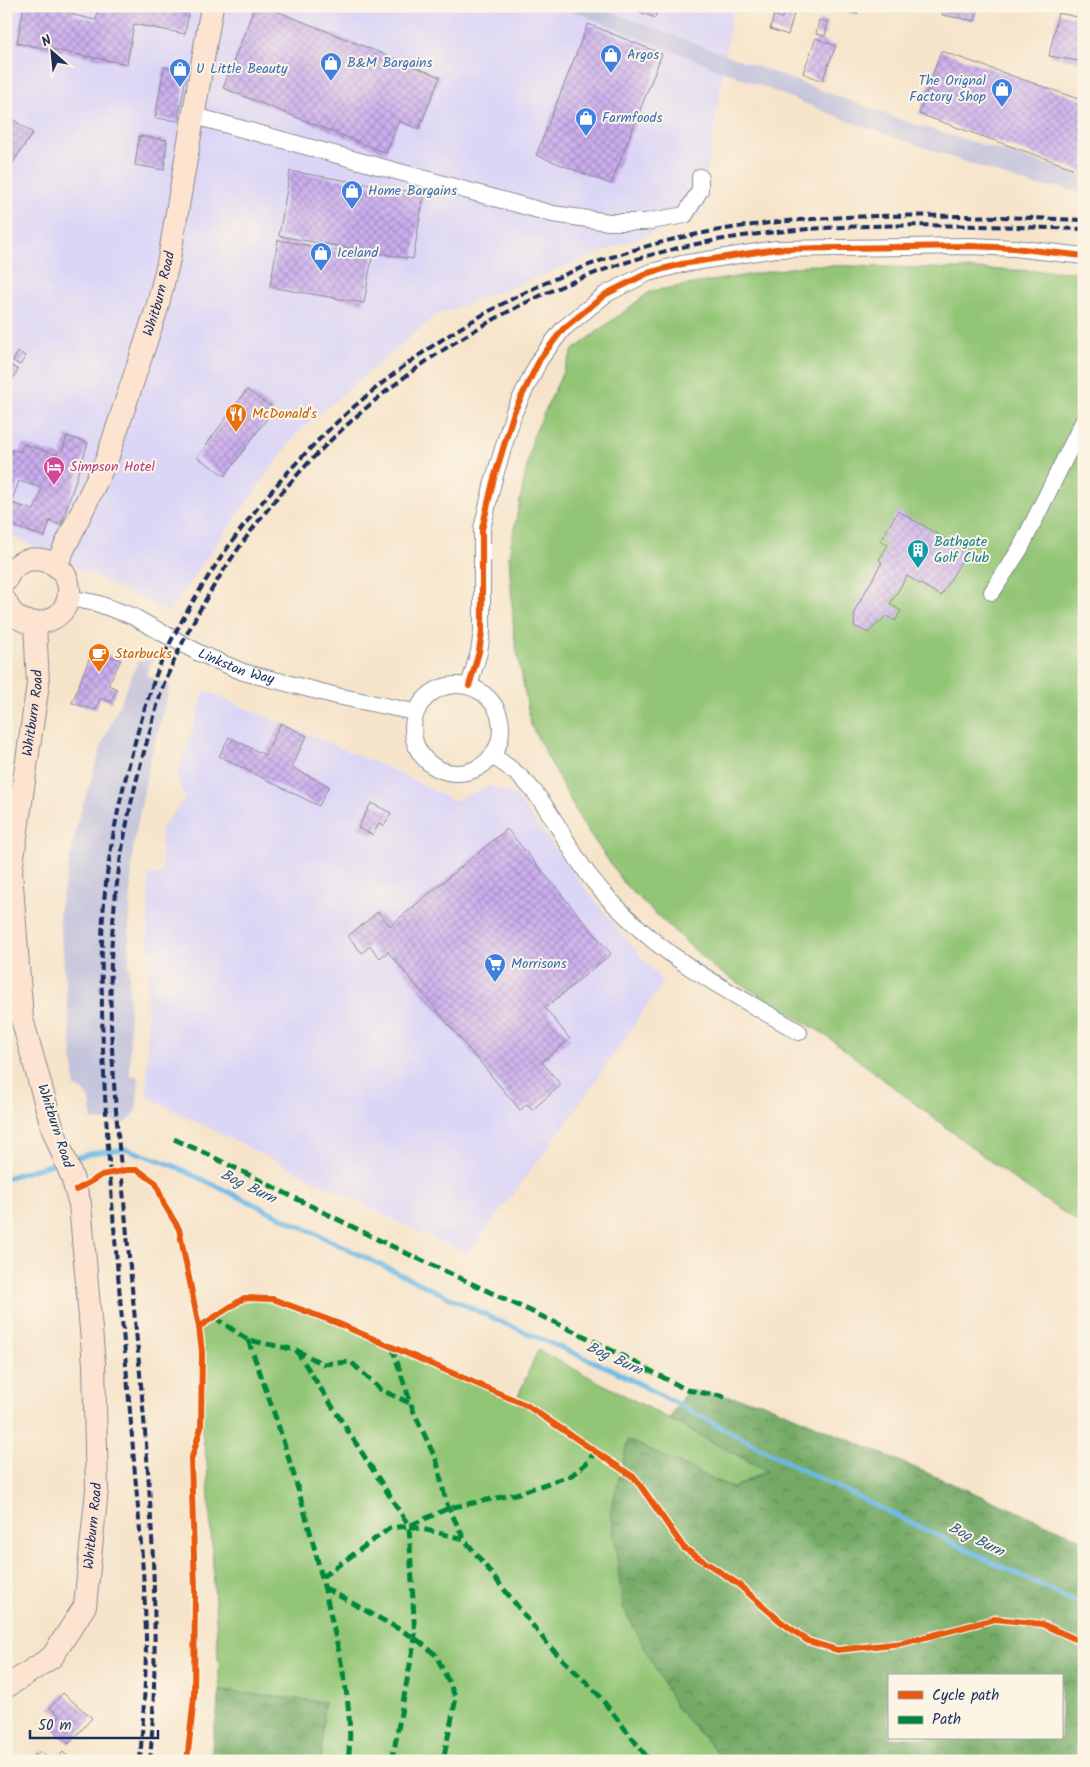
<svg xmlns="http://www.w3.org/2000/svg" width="1090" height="1767" font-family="Kalam,sans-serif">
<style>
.built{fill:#dcd6f6}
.railway{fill:#c2c2dc}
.green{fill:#92c575;stroke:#567a6a}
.forest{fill:url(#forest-crowns);stroke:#486c62;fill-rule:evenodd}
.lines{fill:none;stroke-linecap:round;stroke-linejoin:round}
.stream{stroke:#6db9e6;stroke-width:5}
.building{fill:url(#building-cross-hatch);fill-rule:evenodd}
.minor-casing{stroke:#888a94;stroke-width:18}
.secondary-casing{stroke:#888a94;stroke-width:24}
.minor{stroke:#fff;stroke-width:16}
.secondary{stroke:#fde4d1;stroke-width:22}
.rail{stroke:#1b2f5e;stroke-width:4;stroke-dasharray:8 4;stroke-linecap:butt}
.quiet{stroke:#00873e;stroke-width:5;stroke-dasharray:10 5;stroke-linecap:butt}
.cycleway-casing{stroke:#fcf5e5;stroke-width:9}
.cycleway{stroke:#e8590c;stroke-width:6}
.labels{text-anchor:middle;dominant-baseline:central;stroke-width:4;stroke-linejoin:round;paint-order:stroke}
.shop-label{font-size:14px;fill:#366cbe;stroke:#fcf5e5;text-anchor:start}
.street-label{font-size:14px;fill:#1b2f5e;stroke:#fcf5e5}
.food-label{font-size:14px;fill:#c56008;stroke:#fcf5e5;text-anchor:start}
.hotel-label{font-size:14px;fill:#b23c85;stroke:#fcf5e5;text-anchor:start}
.culture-label{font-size:14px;fill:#0d838f;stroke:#fcf5e5;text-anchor:start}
.water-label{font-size:15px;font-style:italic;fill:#345887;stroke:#fcf5e5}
</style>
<defs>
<pattern id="forest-crowns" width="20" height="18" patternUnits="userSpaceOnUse" patternTransform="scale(1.25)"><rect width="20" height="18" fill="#75aa66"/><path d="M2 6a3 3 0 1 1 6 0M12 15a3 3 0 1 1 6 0" fill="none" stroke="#5f8b57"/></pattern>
<pattern id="building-cross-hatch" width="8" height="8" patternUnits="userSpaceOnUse" patternTransform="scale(1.25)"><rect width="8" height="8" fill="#cbaeee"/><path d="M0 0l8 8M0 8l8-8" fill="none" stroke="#a48ec4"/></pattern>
</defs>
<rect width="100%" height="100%" fill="#fcf5e5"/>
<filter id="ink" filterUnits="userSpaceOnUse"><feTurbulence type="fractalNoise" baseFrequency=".02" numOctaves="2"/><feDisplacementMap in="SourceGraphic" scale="10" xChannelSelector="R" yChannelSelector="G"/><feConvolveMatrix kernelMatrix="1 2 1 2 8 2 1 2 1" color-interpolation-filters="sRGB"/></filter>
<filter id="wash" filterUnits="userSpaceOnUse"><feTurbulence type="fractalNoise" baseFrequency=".0096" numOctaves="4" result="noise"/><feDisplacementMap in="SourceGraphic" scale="20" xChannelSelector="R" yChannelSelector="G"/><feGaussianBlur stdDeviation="1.12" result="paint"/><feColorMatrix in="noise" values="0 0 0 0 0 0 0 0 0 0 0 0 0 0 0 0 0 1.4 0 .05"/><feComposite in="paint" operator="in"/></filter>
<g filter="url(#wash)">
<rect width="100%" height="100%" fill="#f6e4ca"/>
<!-- built -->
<path class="built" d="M6,6h727l-32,208 -266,102 -139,118 -128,178 -162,-79z
M205,691l190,80 59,30 35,-15 27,10 61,83 86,104 -101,146 -94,124 -39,-16 -282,-140 1,-222 14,-2 -1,-44 25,-32 -9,-20z"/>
<!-- railway -->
<path class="railway" d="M561,6h34l309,115 180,55v18l-26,-7 -24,-1 -180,-63z
M154,658l-8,17 24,11 -21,78 -16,84 -4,82 1,145 9,2 -3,35 -10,11 -34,-3 -1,-15 -3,-7 -4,-7 -9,-4 -16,-176 19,-91 25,-78 35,-80z"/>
<!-- green -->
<path class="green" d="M809,265l275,7v954l-65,-43 -195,-149 -110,-66 -88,-82 -43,-62 -52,-99 -17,-89 -5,-82 24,-117 40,-87 78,-59z
M244,1298l29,1 64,24 179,78 22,-51 229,120 -34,18 -105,-48 48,267 49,54h-404l3,-59 -104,-11 -13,-229 -6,-34 -2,-101z"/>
<!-- forest -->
<path class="forest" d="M687,1390l74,12 323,138v221h-359l-49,-54 -53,-100 -12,-96 17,-71 105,48 34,-17 -98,-52zM889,1676h172v62h-172z
M220,1691l104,11 -3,59h-111z"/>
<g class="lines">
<!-- stream -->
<path class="stream" d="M70,1159l27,-7 30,-3 45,16 318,152 123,53 195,103 276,133
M6,1178l53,-16"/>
</g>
<g id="blocks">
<!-- building -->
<path class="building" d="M24,6h51l-2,9 23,5 3,-14h91l-5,28 -51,-10 -7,40 -110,-21z
M255,6h9l176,71 -21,52 -20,-8 -13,32 -163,-65z
M642,6h17l-4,12 -15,-6z
M821,6h38l-2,8z
M943,6h35l-3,15 -33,-6z
M785,7l10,3 -7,25 -18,-6 4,-14 8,3z
M1079,9l5,1v52l-35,-6 9,-43 19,4z
M819,20l9,2 -3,14 -9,-2z
M588,24l74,30 -51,130 -75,-29z
M816,38l20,8 -14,35 -19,-8z
M941,51l143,50v71l-165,-58z
M164,67l23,4 -9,50 -23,-3z
M6,115l27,18 -27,40z
M139,136l28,4 -3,30 -29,-5z
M290,171l134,23 -11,65 -134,-23z
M278,240l94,17 -8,46 -94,-16z
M18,352l8,4 -6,9 -7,-4z
M11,365l7,5 -6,10 -6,-4z
M247,390l27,19 -49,67 -28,-19z
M67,436l21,7 -27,82 -11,-4 -5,16 -39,-13v-69l4,2 2,-7 8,2 3,-8 38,12zM19,481l23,7 -8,22 -23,-7z
M898,511l69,40 -26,45 -34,-20 -17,28 11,7 -6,10 -9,-5 -18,17 -14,-7 1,-16 27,-48 -3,-2 9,-15 -8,-4z
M93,649l28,11 -13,25 9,4 -6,13 -11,-4 -4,12 -24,-7z
M281,723l26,13 -16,31 38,19 -10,20 -100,-50 10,-19 36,18z
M371,803l20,10 -7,13 -5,-3 -6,12 -15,-7z
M507,829l104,125 -66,54 25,31 -28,23 19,23 -29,25 -5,-6 -7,6 -132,-158 -8,6 -10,-12 -8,7 -14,-17 30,-24 12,14z
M63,1693l29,25 -23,26 -19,-17 10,-11 -10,-8z
M40,1751l10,10h-20z
M63,1752l9,9h-18z"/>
</g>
</g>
<g filter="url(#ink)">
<use href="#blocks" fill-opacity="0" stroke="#888a94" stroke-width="1"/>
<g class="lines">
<!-- minor casing -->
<g class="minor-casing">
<g id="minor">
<path d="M195,116l358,98 56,8h36l40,-7 15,-25v-13"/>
<path d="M992,592l28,-43 64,-129"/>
<path id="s1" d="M69,598l27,5 36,13 67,37 44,19 94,24 77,16"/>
<circle cx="457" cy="729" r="44"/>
<path d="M469,686l10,-34 3,-20v-103l11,-47 21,-70 26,-53 23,-30 43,-35 42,-21 34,-9 94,-15 194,-3 44,2 70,8"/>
<path d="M492,756c45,26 60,62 86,104 13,20 30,39 47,55 49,50 115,82 174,117"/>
</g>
</g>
<!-- secondary casing -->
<g class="secondary-casing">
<g id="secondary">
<path id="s2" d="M56,565l51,-106 50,-151 12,-49 43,-253"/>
<path d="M6,580c11,-32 61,-25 63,9 2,37 -51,47 -63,13"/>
<path id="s3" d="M6,1687l46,-30 33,-51 12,-116 -3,-126 -14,-160 -8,-27 -19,-47 -31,-111 -11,-148 27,-187 -3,-60"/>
</g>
</g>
<!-- minor -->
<use href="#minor" class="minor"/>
<!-- secondary -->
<use href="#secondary" class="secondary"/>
<!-- rail -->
<path class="rail" d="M140,1761c3,-41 6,-81 6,-122 -1,-59 -7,-118 -12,-177 -13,-173 -35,-347 -32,-520 1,-73 18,-148 38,-218 9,-28 17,-57 31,-83 102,-197 286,-351 504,-402 133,-31 274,-24 409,-19
M150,1761c15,-187 -10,-375 -26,-560 -8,-87 -17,-177 -12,-264 4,-70 18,-139 38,-206 5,-17 9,-35 16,-52 90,-213 287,-378 512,-431 130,-30 273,-23 406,-19"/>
<!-- quiet -->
<path class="quiet" d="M174,1139l35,16 178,89 199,93 101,53 39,7
M214,1317l34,23 48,10 113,176 55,13 86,108 47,46 53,68
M248,1340c35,93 64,189 85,286 10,43 21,91 15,135
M392,1347l21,63 24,52 9,40 18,37
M296,1350l27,14 28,-2 30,28 29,13
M322,1577l68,-49 19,-2 40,-18 67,-14 56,-19 17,-14 5,-9
M325,1588l90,50 21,17 20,43 -13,63
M392,1761l23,-123 -6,-112"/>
<!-- cycleway casing -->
<g class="cycleway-casing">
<path id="cycleway" d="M469,686l10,-34 3,-20v-103l11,-47 21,-70 26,-53 23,-30 43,-35 42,-21 34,-9 94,-15 194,-3 44,2 70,8
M76,1190l26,-15 25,-5h11l18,13 8,21 15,25 20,98 3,25 -1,76 -10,32 4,129 -1,108 -7,64
M199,1327l45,-29 29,1 64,24 189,82 109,73 49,70 54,36 42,37 28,20 29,9 66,-7 92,-24 47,5 42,19"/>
</g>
<!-- cycleway -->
<use href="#cycleway" class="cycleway"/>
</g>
</g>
<!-- icons -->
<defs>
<g id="shop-pin" transform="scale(1.125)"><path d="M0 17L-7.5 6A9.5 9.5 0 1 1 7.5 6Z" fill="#3f7fe0" stroke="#fcf5e5"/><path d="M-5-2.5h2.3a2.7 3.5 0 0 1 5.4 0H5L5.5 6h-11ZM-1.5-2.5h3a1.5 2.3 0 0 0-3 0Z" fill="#fff"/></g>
<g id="restaurant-pin" transform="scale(1.125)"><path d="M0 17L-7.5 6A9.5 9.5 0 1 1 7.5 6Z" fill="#e8710a" stroke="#fcf5e5"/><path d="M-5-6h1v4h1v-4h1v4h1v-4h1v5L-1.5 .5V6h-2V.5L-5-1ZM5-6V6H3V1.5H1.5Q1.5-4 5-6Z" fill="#fff"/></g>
<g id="hotel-pin" transform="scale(1.125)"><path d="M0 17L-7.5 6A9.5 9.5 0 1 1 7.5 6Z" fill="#d1479c" stroke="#fcf5e5"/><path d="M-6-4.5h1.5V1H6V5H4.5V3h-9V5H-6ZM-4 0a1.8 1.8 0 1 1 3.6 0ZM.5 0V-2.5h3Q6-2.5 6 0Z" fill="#fff"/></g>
<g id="building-pin" transform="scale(1.125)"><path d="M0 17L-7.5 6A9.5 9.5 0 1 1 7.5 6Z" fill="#0f9aa8" stroke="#fcf5e5"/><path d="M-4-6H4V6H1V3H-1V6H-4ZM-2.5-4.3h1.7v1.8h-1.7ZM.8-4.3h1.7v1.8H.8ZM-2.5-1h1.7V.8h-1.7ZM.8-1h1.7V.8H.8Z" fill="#fff"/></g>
<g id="cafe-pin" transform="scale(1.125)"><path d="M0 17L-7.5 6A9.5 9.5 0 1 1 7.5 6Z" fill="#e8710a" stroke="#fcf5e5"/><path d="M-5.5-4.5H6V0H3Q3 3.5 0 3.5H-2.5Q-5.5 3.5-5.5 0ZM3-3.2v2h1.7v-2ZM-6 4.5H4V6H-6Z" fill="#fff"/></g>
<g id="supermarket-pin" transform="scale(1.125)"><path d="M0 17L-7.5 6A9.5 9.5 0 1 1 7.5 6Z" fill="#3f7fe0" stroke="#fcf5e5"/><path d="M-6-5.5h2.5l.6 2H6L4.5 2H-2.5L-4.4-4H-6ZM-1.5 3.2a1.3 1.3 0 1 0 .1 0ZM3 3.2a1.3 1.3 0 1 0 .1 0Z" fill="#fff"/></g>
</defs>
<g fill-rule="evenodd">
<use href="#shop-pin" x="611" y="55"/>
<use href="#shop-pin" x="331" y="63"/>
<use href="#shop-pin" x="180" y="69"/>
<use href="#shop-pin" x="1002" y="89"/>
<use href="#shop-pin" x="586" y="118"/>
<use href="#shop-pin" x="352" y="191"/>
<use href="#shop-pin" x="321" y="253"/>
<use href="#restaurant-pin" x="236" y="414"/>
<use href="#hotel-pin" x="54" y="467"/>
<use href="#building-pin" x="918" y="550"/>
<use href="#cafe-pin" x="99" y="654"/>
<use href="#supermarket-pin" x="495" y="964"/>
</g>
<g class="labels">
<!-- shop labels -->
<g class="shop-label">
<text x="627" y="55">Argos</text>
<text x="347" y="63">B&amp;M Bargains</text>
<text x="196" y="69">U Little Beauty</text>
<text x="986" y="81" text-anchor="end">The Orignal<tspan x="986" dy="16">Factory Shop</tspan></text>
<text x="602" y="118">Farmfoods</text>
<text x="368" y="191">Home Bargains</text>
<text x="337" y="253">Iceland</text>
<text x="511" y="964">Morrisons</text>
</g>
<!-- street labels -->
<g class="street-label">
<text stroke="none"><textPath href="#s2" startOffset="291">Whitburn Road</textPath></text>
<text stroke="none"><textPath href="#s1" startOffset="182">Linkston Way</textPath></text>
<text stroke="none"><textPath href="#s3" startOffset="1021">Whitburn Road</textPath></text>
<text transform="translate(55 1126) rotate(72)">Whitburn Road</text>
<text stroke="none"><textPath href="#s3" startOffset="196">Whitburn Road</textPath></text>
</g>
<!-- food labels -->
<g class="food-label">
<text x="252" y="414">McDonald's</text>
<text x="115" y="654">Starbucks</text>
</g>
<!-- hotel labels -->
<g class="hotel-label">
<text x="70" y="467">Simpson Hotel</text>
</g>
<!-- culture labels -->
<g class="culture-label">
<text x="934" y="542">Bathgate<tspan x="934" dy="16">Golf Club</tspan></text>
</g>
<!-- water labels -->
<g class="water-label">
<text transform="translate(248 1187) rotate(26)">Bog Burn</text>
<text transform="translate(614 1359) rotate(25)">Bog Burn</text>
<text transform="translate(976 1540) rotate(26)">Bog Burn</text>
</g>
</g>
<!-- margin -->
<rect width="1090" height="1767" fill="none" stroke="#fcf5e5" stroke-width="25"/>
<!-- legend -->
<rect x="888" y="1674" width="175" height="65" fill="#fcf5e5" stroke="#a2a6af"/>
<rect x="898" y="1691" width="25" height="8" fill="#e8590c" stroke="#a2a6af"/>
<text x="932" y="1700" font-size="15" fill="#1b2f5e">Cycle path</text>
<rect x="898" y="1716" width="25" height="8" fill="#00873e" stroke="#a2a6af"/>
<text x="932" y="1724" font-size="15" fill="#1b2f5e">Path</text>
<!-- north arrow -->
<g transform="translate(52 52) rotate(333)" stroke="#fcf5e5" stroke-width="4" paint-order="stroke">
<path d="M0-4L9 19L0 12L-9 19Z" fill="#1b2f5e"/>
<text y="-8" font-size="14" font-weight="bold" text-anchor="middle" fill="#1b2f5e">N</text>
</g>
<!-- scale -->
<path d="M30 1730v8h128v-8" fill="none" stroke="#1b2f5e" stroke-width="2.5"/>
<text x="38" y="1730" font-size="15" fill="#1b2f5e" stroke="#fcf5e5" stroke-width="4" paint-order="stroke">50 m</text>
</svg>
